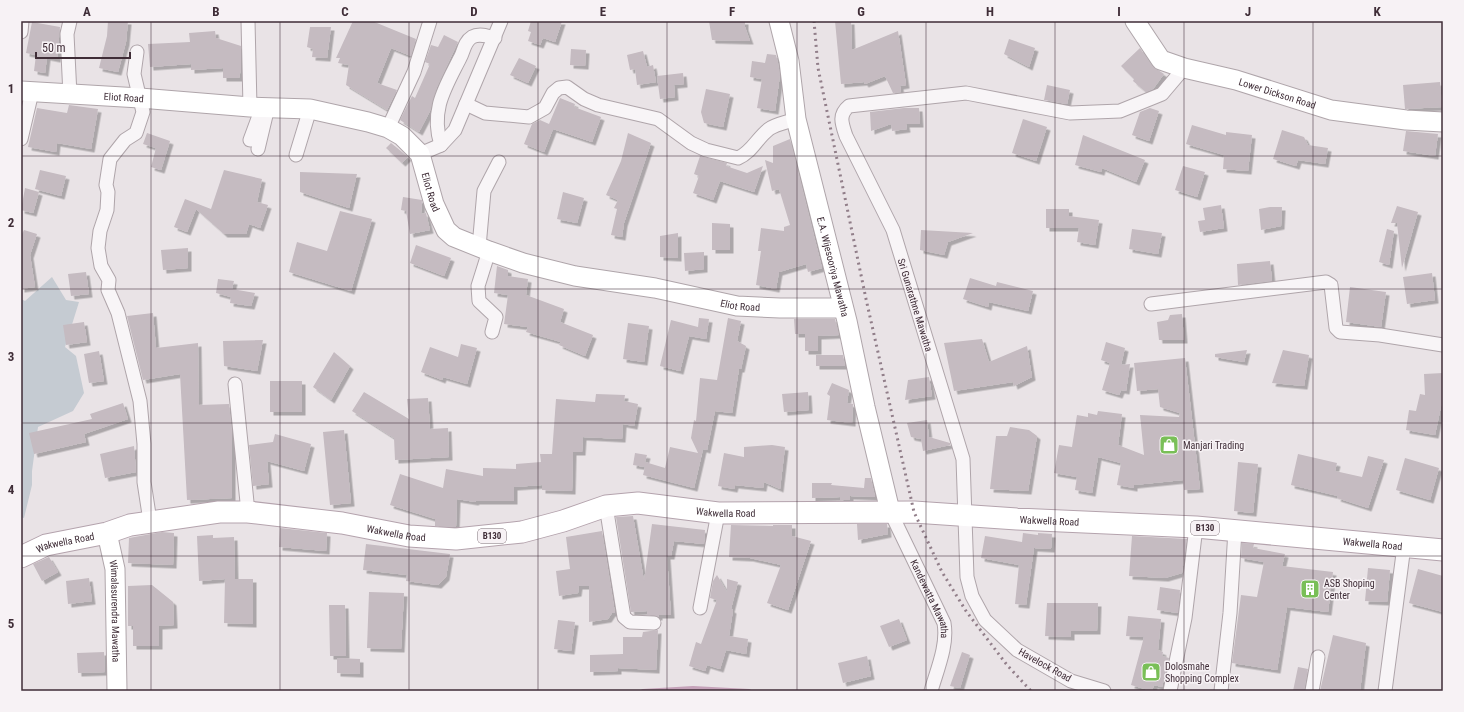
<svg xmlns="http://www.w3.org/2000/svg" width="1464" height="712" font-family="'Roboto Condensed',sans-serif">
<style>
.green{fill:#c5cbd2}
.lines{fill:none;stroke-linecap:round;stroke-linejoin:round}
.stream{stroke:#c5a2b9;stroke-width:4}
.building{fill:#c5bbc1;filter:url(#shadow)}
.street-casing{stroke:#afa5aa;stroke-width:15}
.secondary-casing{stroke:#afa5aa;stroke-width:21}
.primary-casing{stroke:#b4a3ad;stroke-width:23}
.street{stroke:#f8f5f7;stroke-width:13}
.secondary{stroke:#fff;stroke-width:19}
.primary{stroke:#fff;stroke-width:21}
.rail{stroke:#917e89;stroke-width:3;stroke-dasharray:2 4;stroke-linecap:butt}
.grid{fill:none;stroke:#3f2d37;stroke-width:1;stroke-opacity:0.55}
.labels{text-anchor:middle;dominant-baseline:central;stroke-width:3;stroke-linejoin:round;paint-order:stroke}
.shield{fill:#f7f2f5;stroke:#766870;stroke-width:1}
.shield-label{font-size:9px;font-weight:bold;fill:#3f2d37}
.street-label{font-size:10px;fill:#3f2d37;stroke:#f7f2f5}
.poi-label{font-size:10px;fill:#3f2d37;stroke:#f7f2f5;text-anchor:start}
.neatline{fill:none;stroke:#3f2d37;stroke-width:1.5}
.grid-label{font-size:13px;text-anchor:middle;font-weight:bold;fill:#3f2d37}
</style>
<defs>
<filter id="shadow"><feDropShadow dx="3.5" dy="3.5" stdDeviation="0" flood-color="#0004"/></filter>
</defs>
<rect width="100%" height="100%" fill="#e9e3e6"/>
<!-- green -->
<path class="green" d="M52,277l14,23 13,2 -14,45 11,9 8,37 -11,18 -35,16 -6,44v14l-8,33 -3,-1v-218l4,2z"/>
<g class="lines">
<!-- stream -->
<path class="stream" d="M643,691l50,-3 56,3"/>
</g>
<!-- building -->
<path class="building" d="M108,21h20l-2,21 -8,30 -19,-4 8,-32z
M353,21h19l44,18 -5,17 -20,-8 -14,35 20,7 -10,20 -41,-25 3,-20 -11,-2 2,-5h-4z
M531,21h31l-7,21 -12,-4 -3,7 -12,-4 3,-9 -3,-1z
M709,21h36v6l5,14 -38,-1z
M835,21h16l1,29 46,-19 8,54 -6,1 1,6 -8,1 -8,-17 -20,8 -1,-2 -23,2z
M32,22l28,5 -3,32 -10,-2 -2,16 -11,-2 2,-16 -10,-2z
M310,27h21l-4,31 -15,-1 1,-8 -6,-2z
M215,31l1,7 25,8v23l-2,9h-16v-10l-32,2v-6l-41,3 -2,-23 42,-2 -1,-9z
M444,35l14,7 -21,45 -7,24 -11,21 -19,-12 12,-24 3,2 15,-34 -5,-2 6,-17 7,2z
M1009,39l26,9 -6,19 -25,-13z
M1140,48l12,18 12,8 -11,15 -7,3 -13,-11 1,-2 -13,-13z
M571,49l15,1 -1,16 -15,-1z
M643,51l4,16 6,-2 3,17 -19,3 -2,-16 -5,1 -3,-15z
M767,54l9,1 2,8 2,12 -5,36 -18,-3 5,-29 -12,-2 2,-16 13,2z
M519,58l17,8 -8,17 -18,-8z
M683,73l1,11 -10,1 1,12 -15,2 -3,-23z
M1440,82l2,25 -37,2 -2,-24z
M1047,85l23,5 -3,14 -23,-4z
M706,89l24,5 -7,33 -19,-4 -3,-11z
M560,98l15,6 -1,3 27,10 -9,25 -39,-13 -9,23 -20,-8 8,-20 8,-4 9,4z
M69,105l29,4 -7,40 -34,-6 -1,9 -28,-5 9,-39 30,5z
M904,108h15l1,16h-14l1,5 -15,2 -1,-7 -20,7 -1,-19z
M1150,108l9,3 -10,30 -17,-6 8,-23z
M1023,119l24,8 -11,34 -24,-8z
M1192,125l34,10v-3l26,3 -4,36 -25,-2 1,-14 -38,-11z
M1282,130l22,7 4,8 20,3 -3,16 -27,-4 -2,6 -23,-7z
M1406,131l32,3 -3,22 -32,-5z
M147,133l23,8 -9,29 -10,-3 5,-19 -13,-4z
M628,133l23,10 -27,80 -2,14 -11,-2 6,-26 -3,-1 4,-8 -12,-5 15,-34z
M1083,135l62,25 -9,22 -34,-14 -1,4 -26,-7z
M790,139l32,129 -14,4 -2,-8 -27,8 -3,17 -20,-4 5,-34h-3l3,-23 23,3v-4l6,-2 -11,-36 -7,2 -7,-31 8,3v-17z
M391,143l17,14 -6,6 -16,-15z
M700,156l27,7 -1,3 21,7 16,-7 -9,26 -34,-11 -7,19 -20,-7 6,-17 -5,-2z
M1183,166l22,6 -8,25 -22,-7z
M40,170l26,6 -5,20 -26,-7z
M224,170l38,9 -5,23 11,3 -8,23 -11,-4 -3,10h-22l-28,-25 -9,23 -13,-5 11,-28 26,10z
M300,172l57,2 -8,34 -49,-16z
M25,188l14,4 -6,21 -12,-3z
M563,192l21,6 -7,25 -20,-4z
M403,197l19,3 -1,14 5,-1 4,17 -20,4 -4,-23 -5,-1z
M1221,205l3,23 -24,4 -2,-11 7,-1 -2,-12z
M1397,206l21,6 -16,56 -5,-45h-6z
M1270,207h12l-1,19 -20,4 -2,-21z
M1046,209h23v7l30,4 -4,25 -18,-3 2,-14h-33z
M340,211l32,8 -21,72 -62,-19 8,-30 30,9z
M712,223l18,1v26h-18z
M1132,229l30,4 -4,21 -29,-5z
M1387,229l7,2 -5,34 -10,-3z
M24,230l13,4 -7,21 5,32 -14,2v-53z
M921,230l52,3 -25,9 -4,13 -24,-5z
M678,233v25l-18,-1v-21z
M416,245l35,13 -7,18 -34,-13z
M188,248v20l-25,2 -2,-20z
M704,252v17l-19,2 -1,-18z
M1270,261l2,20 -34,4 -1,-21z
M497,266l11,4v6l20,3 -2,16 38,14 -4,13 33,13 -8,21 -26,-11 2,-3 -35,-10 2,-5 -24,-3 4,-29 -14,-2z
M86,272l3,22 -18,2 -3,-22z
M1432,273l3,27 -28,4 -4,-27z
M970,278l26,8 1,-4 36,9 -5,20 -39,-9 -1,5 -25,-8z
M218,279l16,2 -2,8 23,4 -4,13 -21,-3 1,-6 -15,-4z
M1350,287l36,5 -5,35 -35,-5z
M153,313l3,35 42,-5 1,62 30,-1 3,29v65l-45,2 -7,-126 -37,6 -16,-64z
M1182,314l2,26h-25l-2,-18 11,-2 2,-5z
M699,318l10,1 -3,20 -17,-3 -9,35 -20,-5 11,-46 27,7z
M728,318l13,3 -4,20 9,5 -5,23h-2l-7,44 -17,-2 -8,39 -4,-1 -9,39 -51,-13 2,-8 -12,-2 2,-12 12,2 -2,7 20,6 5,-21 28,6 -7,-15 3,-18 2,1 4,-43 17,2z
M794,319h41l4,16 -21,1v15h-13v-17h-10z
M84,322l3,20 -21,3 -3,-20z
M628,323l21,3 -5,36 -21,-3z
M982,339l7,23 38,-16 5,31 -18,9 -1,-4 -59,9 -10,-48z
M263,340l-6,31 -33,-5 -1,-25z
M1106,342l19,6 -4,17 9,-1 -4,27 -5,-1 -2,5 -17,-5 8,-27 -9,-3z
M461,344l16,4 -10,36 -24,-7 -1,3 -21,-8 9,-25 28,10z
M1247,350l-3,12 -29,-5v-3z
M1283,350l26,5 -5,31 -32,-3z
M99,351l5,30 -15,2 -5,-29z
M334,352l16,14 -19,34 -18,-13z
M816,355h27l2,11h-29z
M1185,358l15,131 -16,1 -1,-10 -49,5v3l-17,-3 4,-22 -23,-6 -6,36 -17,-3 2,-13 -23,-4 5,-28 13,2 5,-32 11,2v-4l9,2 1,-4 24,3 -4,31 26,10 -4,-40 39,2 1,-4 -20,-6 -2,-18 -21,2 -3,-28z
M1443,373v24l-8,38 -29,-5 3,-20 7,1 4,-17 5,1 -1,-21z
M929,377l3,19 -27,4 3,-20z
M270,381h32v31h-32z
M832,383l17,7 -2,13 6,1 -1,19 -25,-3 3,-24 -3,-2z
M364,392l45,27 -2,-20 21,-1 2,31 18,-1 1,29 -54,3 -1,-22 -42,-27z
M808,392l1,18 -25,2 -2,-18z
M596,394l29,1 -1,6 14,3 -4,22 -11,-2 -1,15 -39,-2 -1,15h-9l-1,39 -30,-1v-5l-28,2v14h-38l-1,1 -18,-3 -1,28 -21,-1v-7l-45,-14 10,-31 43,14 3,-19 37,7v-8l33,1v-5l25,-2 -1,-8h12l4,-55 39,3z
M123,403l5,16 -44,15 2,8 -52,12 -5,-21 63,-14 -2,-5z
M927,420l2,17 21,6v2l-27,6 -2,-12 -10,-2 -4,-14z
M1010,427l19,3 8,6 -9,55 -38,-2 6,-53h11z
M344,430l7,73 -21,2 -7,-73z
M275,434l36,10 -7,27 -37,-10 2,23 -16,2 -4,-41 24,-3z
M772,445l13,2 -5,42 -16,-7 -1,6 -28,-3 -1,4 -16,-3 6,-33 20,4v-10z
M134,446l2,26 -31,6 -5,-24z
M1298,454l39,9 -2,8 27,6 6,-21 16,4 -16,48 -31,-10 1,-2 -47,-11z
M1405,458l34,10 -9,32 -34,-10z
M1238,462l20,2 -5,49 -19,-2z
M865,478h6l4,19 -25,-1v4h-10v-3l-28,1v-15h20l-1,2 33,3z
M633,516l11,65 8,-57 53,6 -1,14 -30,-3 -3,15h-4l4,59h-12v2l-12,-2v-4l-16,1 -15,-95z
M857,524h30l1,10 -30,6z
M731,525l42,1v-1h19v11l19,5 -23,69 -21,-7 14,-38 -31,-7 -21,-1z
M280,528l47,5 -1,18 -47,-4z
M602,531l13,82h-3l-4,6 -19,3v-36h-10l-1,7 -19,3 -3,-25 14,-2 -4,-32z
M162,532l12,1 -1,32 -45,-2 1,-25z
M1023,533l15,2v-2l14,1 -1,15 -17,-1 -8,57 -11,-1 4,-39 -38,-7 4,-22 37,6z
M213,535v3l21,-1 1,42h18v45l-29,-1 1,-44 -26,2 -2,-45z
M1132,536l55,3 -5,34 -17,5 -36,-2z
M1242,543l12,1 -1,4 32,6 -3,12 51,6 -5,40 -41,-5 -10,63 -45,-7 9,-68 16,2 7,-35 -23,-4z
M366,544l84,10 -4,23 -8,8 -32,-4 1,-6 -44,-5z
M49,557l9,15 -16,9 -9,-17z
M1368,568l22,2 -3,32 -22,-1z
M1418,569l25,7v36l-34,-9z
M717,575l10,17v-13l11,3 -7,27 2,1 -4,26 19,3 -2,15 -20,-4 -6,19 -13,-4 -2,6 -16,-5 7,-24 5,2 16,-44 -7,-2 3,-17z
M89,578l3,23 -24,3 -2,-23z
M152,585l21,17 1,23 -15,1v20h-26v-20h-5v-40z
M1160,587l20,3 -2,23 -21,-3z
M369,592l35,1 -3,56 -34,-1z
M1047,603h51l-1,28h-26v6l-26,-1z
M329,605h16l1,51h-16z
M1128,616l33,3 -3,31 5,2 -1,4 7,2 -7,29 -8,-2 -2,6 -21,-6 13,-48 -18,-1z
M899,619l8,21 -18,7 -9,-21z
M558,620l17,2 -4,29 -17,-2z
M658,630l-2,40 -38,-2v3l-28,1v-17l33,-1v-17h19l1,-5z
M1333,635l33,8 -6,48h-40z
M104,652l1,20 -27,1 -1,-20z
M962,652l8,3 -10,33 -10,-2z
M867,656l4,20 -28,7 -5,-20z
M337,658l23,1v15l-23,-1z
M1298,667l10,2 -4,22h-11z"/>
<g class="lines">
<!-- street casing -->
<g class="street-casing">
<g id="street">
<path d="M248,21l2,86"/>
<path d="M21,32l1,-11"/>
<path d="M137,52l-3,22 9,38 -7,21 -11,7 -15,19 -4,26 2,7 -1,18 -7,21 -2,17 3,18 8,14 -1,10 10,23 22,88 4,43v38l6,39"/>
<path d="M70,95l-3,-61 3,-13"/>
<path d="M466,104l19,9 44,4 16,-9 8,-15 6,-5 8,-1 17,12 14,6 60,14 33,24 15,7 32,8c14,-6 19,-20 31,-29 7,-5 19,-7 27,-10"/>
<path d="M388,128l26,-56 16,-51"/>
<path d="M21,139l11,-47"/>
<path d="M250,140l10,-27"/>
<path d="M441,145c-11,-35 4,-57 19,-87 4,-7 4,-16 12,-21 7,-4 16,-1 23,1"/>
<path d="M258,149l10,-42"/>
<path d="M420,154l21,-9 14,-15 46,-109"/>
<path d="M296,155l14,-46"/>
<path d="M479,247l5,-56 15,-29"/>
<path d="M489,251l-11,35 1,15 17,16 -4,15"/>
<path d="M1151,304l175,-22 5,3 5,43 4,4 40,3 63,10"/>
<path d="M235,384l13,128"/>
<path d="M606,506l18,111 6,5 24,1"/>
<path id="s1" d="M890,511l54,112c4,22 -7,47 -13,68"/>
<path d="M700,608l18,-95"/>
<path d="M1104,691l-33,-10 -54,-31 -32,-30 -13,-24 -5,-19 -4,-118 -70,-229 -47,-94c-4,-12 -8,-21 3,-30l117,-13 104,20 50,-2 42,-17 22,-26"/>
<path d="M1170,691l15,-73 11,-91"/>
<path d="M1221,691l9,-78 5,-83"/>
<path d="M1312,691l6,-34"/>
<path d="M1385,691l19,-145"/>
</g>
</g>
<!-- secondary casing -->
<g class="secondary-casing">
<g id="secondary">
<path id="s2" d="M779,21l10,40 7,58 51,202 18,86 25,104"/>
<path id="s3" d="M1135,21l26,39 23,8 52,12 95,30 75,10 37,2"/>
<path id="s4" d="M21,91l119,7 110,9 60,2 58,13 20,6 14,8 18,18 14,50 12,26 8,7 35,14 34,12 52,13 80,12 82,18 43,2h63"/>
<path id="s5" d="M107,533l8,36 2,122"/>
</g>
</g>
<!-- primary casing -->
<g class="primary-casing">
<g id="primary">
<path id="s6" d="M21,557l25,-12 61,-12 23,-8 89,-13h29l94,11 67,13 47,3 66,-7 41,-11 43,-15 32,-3 80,10 196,-1 103,7 179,8 247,23"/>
</g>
</g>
<!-- street -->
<use href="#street" class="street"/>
<!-- secondary -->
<use href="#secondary" class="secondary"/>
<!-- primary -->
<use href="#primary" class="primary"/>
<!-- rail -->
<path class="rail" d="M814,21l4,47 48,231 48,213 28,60 24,39 41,54 24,26"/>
</g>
<!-- grid -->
<path class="grid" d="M151,21v670M280,21v670M409,21v670M538,21v670M667,21v670M797,21v670M926,21v670M1055,21v670M1184,21v670M1313,21v670M21,156h1422M21,289h1422M21,423h1422M21,556h1422"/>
<!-- icons -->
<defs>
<g id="shop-square" transform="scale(1)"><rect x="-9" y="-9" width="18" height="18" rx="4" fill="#79bf57" stroke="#f7f2f5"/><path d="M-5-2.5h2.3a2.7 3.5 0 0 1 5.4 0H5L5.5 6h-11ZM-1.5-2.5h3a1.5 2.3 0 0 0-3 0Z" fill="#fff"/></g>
<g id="building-square" transform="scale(1)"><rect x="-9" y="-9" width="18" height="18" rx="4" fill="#79bf57" stroke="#f7f2f5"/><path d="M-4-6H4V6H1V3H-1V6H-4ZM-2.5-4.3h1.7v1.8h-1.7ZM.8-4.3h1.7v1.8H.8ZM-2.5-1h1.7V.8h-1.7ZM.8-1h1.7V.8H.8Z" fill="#fff"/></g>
</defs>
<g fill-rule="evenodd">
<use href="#shop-square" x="1169" y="445"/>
<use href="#building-square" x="1310" y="589"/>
<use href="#shop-square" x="1151" y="672"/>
</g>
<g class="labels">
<!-- shield labels -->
<g class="shield">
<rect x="1191" y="521" width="28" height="14" rx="3"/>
<rect x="478" y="529" width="28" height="14" rx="3"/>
</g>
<g class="shield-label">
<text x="1205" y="528">B130</text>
<text x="492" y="536">B130</text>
</g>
<!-- street labels -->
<g class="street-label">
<text stroke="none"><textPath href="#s3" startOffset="168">Lower Dickson Road</textPath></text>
<text stroke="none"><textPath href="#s4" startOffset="103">Eliot Road</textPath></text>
<text stroke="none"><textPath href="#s4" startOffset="451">Eliot Road</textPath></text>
<text stroke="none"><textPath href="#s2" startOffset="252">E.A. Wijesooriya Mawatha</textPath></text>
<text stroke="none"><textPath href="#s4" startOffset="798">Eliot Road</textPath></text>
<text transform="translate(915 305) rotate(73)">Sri Gunarathne Mawatha</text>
<text stroke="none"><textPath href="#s6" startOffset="718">Wakwella Road</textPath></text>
<text stroke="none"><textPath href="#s6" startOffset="1042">Wakwella Road</textPath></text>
<text stroke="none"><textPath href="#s6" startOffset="383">Wakwella Road</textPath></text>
<text stroke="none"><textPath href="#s6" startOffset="47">Wakwella Road</textPath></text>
<text stroke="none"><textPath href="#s6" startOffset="1366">Wakwella Road</textPath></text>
<text stroke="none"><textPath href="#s1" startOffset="97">Kandewatta Mawatha</textPath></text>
<text stroke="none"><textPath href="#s5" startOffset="79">Wimalasurendra Mawatha</textPath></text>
<text transform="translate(1045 665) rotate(29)">Havelock Road</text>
</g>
<!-- poi labels -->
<g class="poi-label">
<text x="1183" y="445">Manjari Trading</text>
<text x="1324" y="583">ASB Shoping<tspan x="1324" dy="12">Center</tspan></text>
<text x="1165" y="666">Dolosmahe<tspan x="1165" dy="12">Shopping Complex</tspan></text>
</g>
</g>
<!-- border -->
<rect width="1464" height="712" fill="none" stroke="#f7f2f5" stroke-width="44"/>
<!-- scale -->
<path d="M36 52v6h94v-6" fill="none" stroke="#3f2d37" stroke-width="2"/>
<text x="42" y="52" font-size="12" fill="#3f2d37" stroke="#f7f2f5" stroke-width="3" paint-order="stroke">50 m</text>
<rect x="22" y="22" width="1420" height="668" class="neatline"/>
<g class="grid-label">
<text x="87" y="16">A</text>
<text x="216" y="16">B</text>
<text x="345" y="16">C</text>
<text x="474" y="16">D</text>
<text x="603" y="16">E</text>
<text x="732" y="16">F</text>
<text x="861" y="16">G</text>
<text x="990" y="16">H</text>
<text x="1119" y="16">I</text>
<text x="1248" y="16">J</text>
<text x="1377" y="16">K</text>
<text x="11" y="93">1</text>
<text x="11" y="227">2</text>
<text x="11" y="361">3</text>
<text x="11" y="494">4</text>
<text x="11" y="628">5</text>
</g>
</svg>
